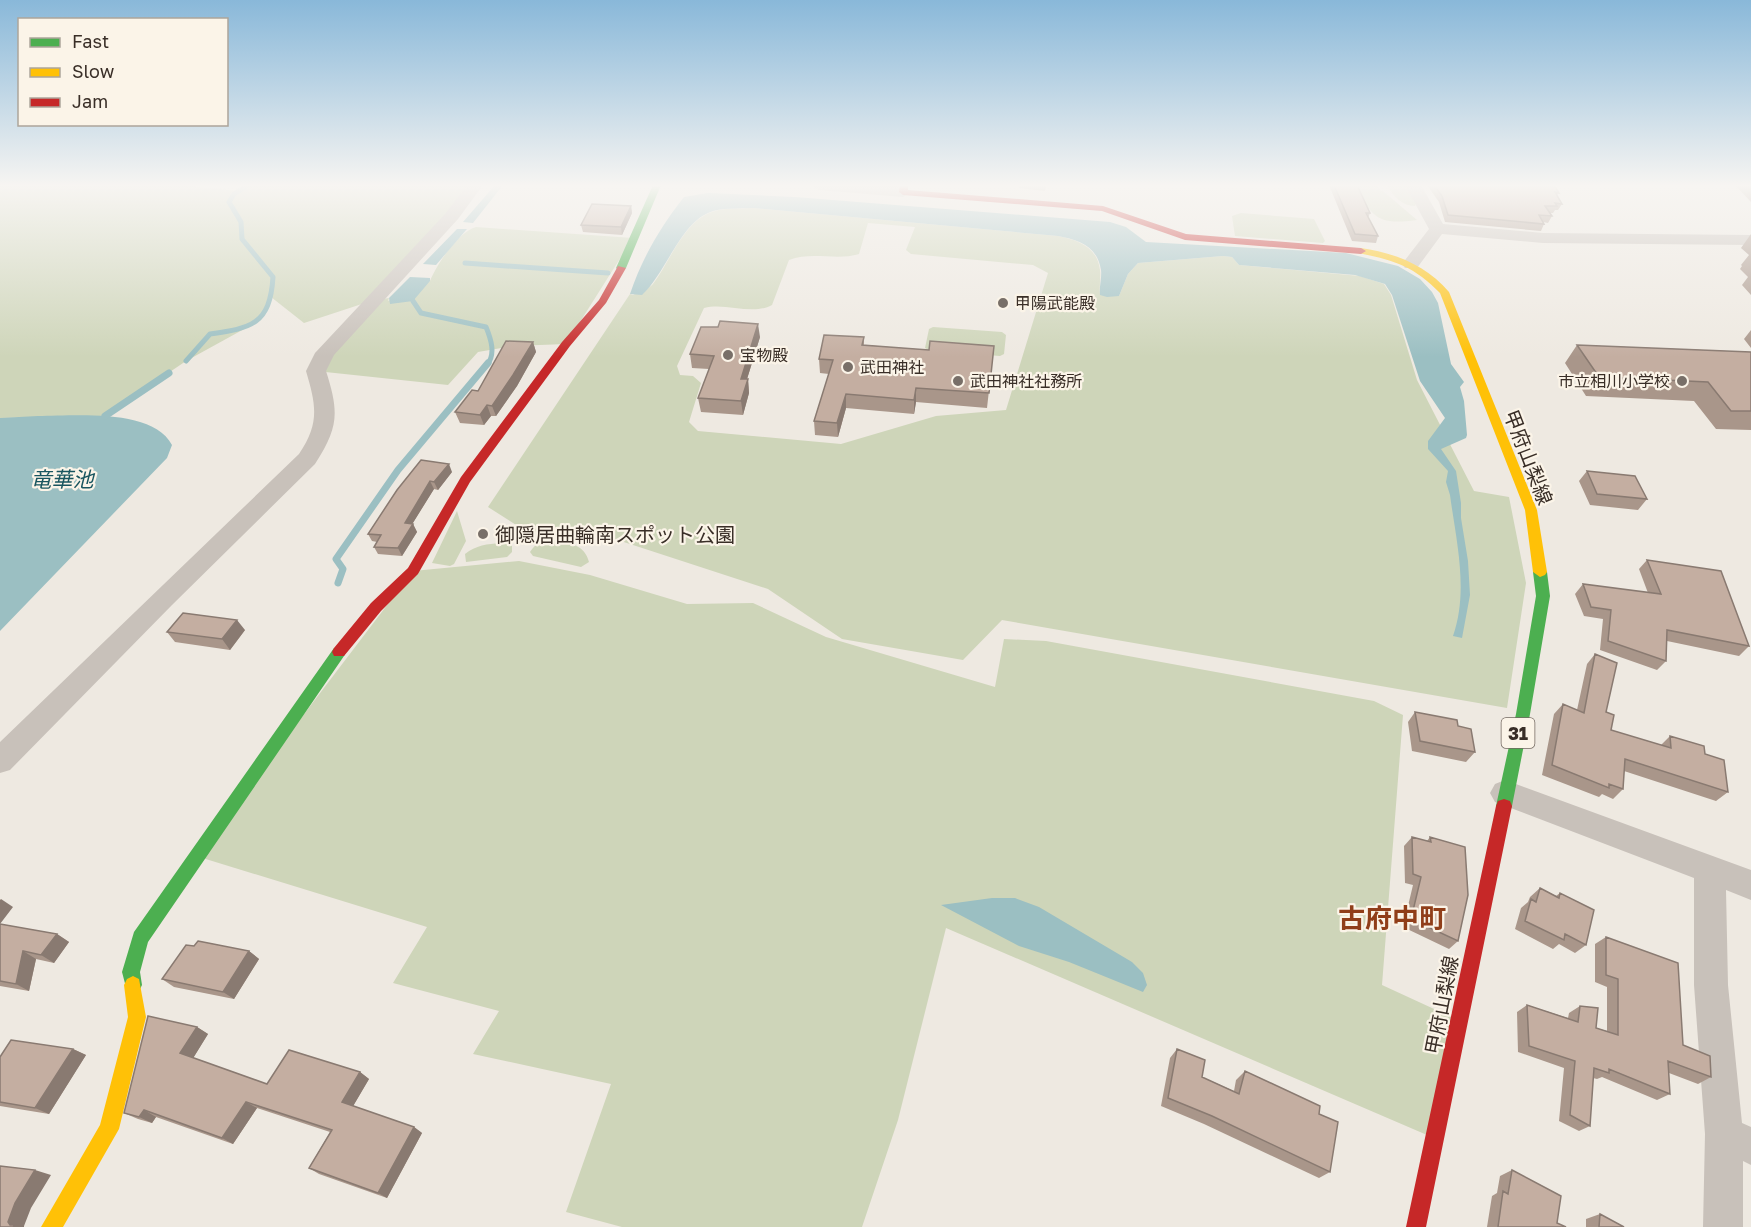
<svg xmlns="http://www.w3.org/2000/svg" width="1751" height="1227" font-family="'Golos Text','Noto Sans JP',sans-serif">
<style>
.green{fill:#ced5b9;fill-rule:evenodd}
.water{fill:#9bbfc2}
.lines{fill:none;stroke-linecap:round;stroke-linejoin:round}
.stream-far1{stroke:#9bbfc2;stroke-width:5}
.stream{stroke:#9bbfc2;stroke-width:7}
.street{fill:#c8c1ba;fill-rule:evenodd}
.fast{fill:#4caf50;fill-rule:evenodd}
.slow{fill:#ffc107;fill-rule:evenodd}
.jam{fill:#c62828;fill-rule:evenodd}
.wall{fill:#a9968a}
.shaded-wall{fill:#897a71}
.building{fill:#c4aea1;stroke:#897a71;stroke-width:1.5}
.poi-dot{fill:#786f68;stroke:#fbf4e8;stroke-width:2}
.labels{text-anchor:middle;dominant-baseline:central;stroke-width:4.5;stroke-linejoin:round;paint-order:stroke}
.far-poi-label{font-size:16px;fill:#392e27;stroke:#fbf4e8;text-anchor:start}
.shield{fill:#fbf4e8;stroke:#736961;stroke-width:1.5}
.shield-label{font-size:18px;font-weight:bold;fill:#392e27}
.street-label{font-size:20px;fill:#392e27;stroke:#fbf4e8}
.poi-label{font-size:20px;fill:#392e27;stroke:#fbf4e8;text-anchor:start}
.water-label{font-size:21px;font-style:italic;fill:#19555f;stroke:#fbf4e8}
.near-quarter-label{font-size:27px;font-weight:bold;fill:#903e19;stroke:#fbf4e8}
</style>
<rect width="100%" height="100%" fill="#eee9e1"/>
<!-- green -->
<path class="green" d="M0,185h180l59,6 9,-6h227l-98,115 12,-2 -1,3 42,-20c7,-17 28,-49 46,-54l157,11 -67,106 -53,2 -35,6 -30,33 -132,-14 58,-71 -70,23 -33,-26 -9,18 -16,13 -60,33 -81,55 -105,2z
M1355,185h22l3,6h3l34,29c-39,5 -44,-1 -62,-35z
M1387,185h18l11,18 -1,3c-13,0 -22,-10 -28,-21z
M753,208l305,28c19,4 39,10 42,34 1,8 -1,16 0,24l19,2 9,-22 10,-11 85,-7 9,1 7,8 121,11 24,8 7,11 26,85 57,111 35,6 17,86 -19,125 -505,-88 -39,40 -121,-21 -74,-50 -181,-59 -60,2 -39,-25 142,-213 3,1c5,-3 16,-6 20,-11 16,-21 29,-58 54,-70 14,-7 31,-5 46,-6zM868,223l47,4 -9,23 5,4 122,11 15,8 -42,137 -70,6 -95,28 -143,-13 -9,-9 12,-39 -8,-7 -13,-1 -3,-9 27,-58c22,-6 48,8 68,-3l17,-45c23,-9 47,1 70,-6z
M1241,213l73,6 11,22 -2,2 -88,-7 -3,-20z
M933,327l69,5 4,3 -2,19 -4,2 -71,-6 -4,-2 4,-19z
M457,511l9,30 -12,23 -4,2 -18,-3z
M555,540c15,3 30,5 34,22l-8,5 -48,-11 -3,-4c6,-10 14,-11 25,-12z
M512,544v8l-5,5 -41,5 -1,-8c14,-11 30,-11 47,-10z
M519,561l71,14 97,29 66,-1 73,34 169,50 9,-48 42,2 328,60 29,14 -21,270 76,35 -24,118 -488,-210 -48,192 -36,107h-240l-56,-15 45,-128 -138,-30 26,-43 -106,-28 34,-56 -231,-71 217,-285z"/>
<!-- water -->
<path class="water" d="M495,185h8l-30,38 -10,-1z
M708,193l87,4 315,25 16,5 20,15 200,11 52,13 22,13 12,13 6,11 13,61 13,18 -4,5 4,14 3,34 -1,3 -25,11 15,22 5,32v15l7,43 2,34 -8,43 -9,-2c16,-45 3,-96 -3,-141l-4,-13 2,-11 -20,-22v-8l17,-23 -25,-37 -28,-86 -7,-11 -30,-9 -116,-10 -7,-8 -9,-1 -85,7 -10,11 -9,22 -12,1 -7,-2c-1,-8 2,-17 1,-25 -4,-25 -23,-30 -43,-34l-305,-28c-14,1 -32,-1 -45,5 -28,12 -43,61 -66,82l-12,-1c12,-36 31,-68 54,-97z
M457,229h10l-31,36 -13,-1z
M410,277l20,1v3l-17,20 -23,3 -1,-6z
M38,416c37,0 115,-8 134,29l-5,13 -167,173v-213z
M992,898h23l24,9 93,55 11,11 4,12 -4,7 -74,-30 -50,-16 -78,-41z"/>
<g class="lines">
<!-- stream-far1 -->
<path class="stream-far1" d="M465,263l143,10
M413,301l8,12 65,14c5,12 10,27 1,38
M186,361l24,-27c41,-6 60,-9 63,-57l-31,-38 -1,-17 -12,-20 5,-8 14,-9"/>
<!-- stream -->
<path class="stream" d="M105,416l64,-43
M338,583l5,-14 -7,-10 62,-89 90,-107"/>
<!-- street -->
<path class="street" d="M467,185h16l-25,34 -124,136 -8,16c13,41 13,56 -11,93l-143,141 -162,165 -10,3v-31l299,-288c21,-31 17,-49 7,-83l9,-18 131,-140z
M811,185c19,0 90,-5 100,7l-8,5 -84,-7z
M1405,185h16l22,39 100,9 208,2v10l-208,-2 -101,-9 -25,34h-12l-3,-4 27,-35z
M1505,780l246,90v30l-25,-10 2,95 14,138 9,4v38l-8,-4v66h-40l2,-93 -11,-149v-107l-199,-76 -5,-9 5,-9z"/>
<!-- fast -->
<path class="fast" d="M653,185h8l-35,83 -8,2 -2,-2z
M1540,567l7,5 3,24 -20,118 -18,92 -2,5 -6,2 -6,-2 -2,-5 20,-92 20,-118 -3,-24z
M339,647l5,1 2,4 -2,4 -196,286 -8,30 2,13 -3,6 -6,3 -6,-3 -5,-19 12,-40 200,-284z"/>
<!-- slow -->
<path class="slow" d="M1361,248c34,5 65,17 88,44l88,218 10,62 -2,3 -5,2 -7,-5 -8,-62 -85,-217c-26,-27 -47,-33 -82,-40v-4z
M133,976l6,3 7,38 -27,112 -56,98h-22l59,-102 28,-108 -4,-32 3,-6z"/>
<!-- jam -->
<path class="jam" d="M900,185h8v5l195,16 83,28 175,14 5,3 -5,3 -176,-14 -83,-29 -199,-16 -4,-3z
M618,266l8,2 -20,35 -36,43 -100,136 -52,92 -37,37 -37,45h-10l-2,-4 2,-4 37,-45 37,-35 53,-91 101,-135 37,-42z
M1504,799l6,2 2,5 -86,421h-20l90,-421 2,-5z"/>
</g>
<!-- wall -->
<path class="wall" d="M1011,185h44h-9l-1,6 -26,-3v-2z
M1329,185h28l13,28 -2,5 10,18 -2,7 -24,-2z
M1427,185h127l5,8 -2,2 5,9 -4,6h-3l-2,3h-3l2,3 -4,7 -5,-1 1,2 -3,7 -96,-9 -6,-20z
M1735,185h16v17z
M631,206l1,7 -10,22 -39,-3 -2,-7z
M1751,234v61l-9,-10 6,-8 -8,-8 2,-3 -1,-1 8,-10 -8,-7z
M1751,330v18l-7,-9z
M760,337l-13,42h1l1,14 -6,22 -42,-3 -3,-14 11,-29 -17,-1 -2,-14z
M864,337v8l65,5 65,-4 -7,62 -71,-6 -2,12 -68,-6 -8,29 -23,-2 -1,-14 15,-47 -9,-1 -1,-14z
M533,342l3,10 -19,34 -21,30h-5l-7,9 -24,-2 -5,-11z
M1577,345l174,7v78l-35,-1 -22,-28 -108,-5 -21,-33z
M1587,471l60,28 -9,11 -48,-5 -11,-24z
M452,472l-14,18 -4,-1 -22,35h1l4,8 -15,24 -24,-2 -4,-7 3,-5 -5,-1 -4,-7 29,-44z
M1647,560l102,86 -10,10 -72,-15 -1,20 -9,9 -57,-20 3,-31 -19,-3 -9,-22 8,-10 65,9 -9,-24z
M245,630l-15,20 -55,-8 -8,-10z
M1595,654l11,58 5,18 50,15 9,-9 35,18 23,38 -12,9 -92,-30 -1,18 -10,10 -11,-5 -3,3 -57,-22 12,-61 9,-10 14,6 10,-46z
M1415,712l43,14 17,26 -9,10 -54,-11 -4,-29z
M1412,837l15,4 3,-4 28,104 -9,8 -46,-22 10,-42 -8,-2 -1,-37z
M1540,888l16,8 4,-3 26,52 -11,8 -16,-9 -6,5 -38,-20 6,-21 7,-6 2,-5z
M0,924l57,10 12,8 -15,21 -18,-4 -7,32 -29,-5z
M1606,937l77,108 28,32 -13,7 -29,-11 1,21 -13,6 -55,-23 -5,2 -4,-1 -3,48 -11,5 -20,-10 5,-53 -46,-16 -1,-40 10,-7 41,13 1,-5 11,-7 16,22 11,3v-44l-12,-5v-38z
M194,946l55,5 10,8 -25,40 -60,-12 -12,-8z
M197,1027l11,7 -15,24 74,26 93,-12 9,7 -16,27 61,21 8,6 -35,65 -68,-24 -10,-6 21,-36 -73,-24 -24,36 -77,-27 -4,6 -14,-4 -14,-6z
M73,1049l13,6 -37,59 -49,-8v-49z
M1177,1049l25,28 32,14 2,-11 9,-9 85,101 -11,6 -115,-54 -43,-18 9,-48z
M1512,1170l45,53 9,4h-79l5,-31 5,-3 3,-17z
M1600,1214l24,13h-38v-8z"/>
<!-- shaded-wall -->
<path class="shaded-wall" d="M631,206l1,7 -10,22 -1,-8z
M758,324l2,13 -17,55 -2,-13z
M533,342l3,10 -19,34 -21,30 -4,-10z
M748,379l1,14 -6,22 -2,-14z
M916,388v14l-2,12v-14z
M846,394v14l-8,29 -1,-14z
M487,405l4,11 -7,9 -4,-10z
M449,464l3,8 -14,18 -4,-8z
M430,481l4,8 -26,42 -3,-8z
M413,524l4,8 -15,24 -4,-8z
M237,620l8,10 -15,20 -8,-11z
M1,899l12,8 -13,17v-24z
M57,934l12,8 -15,21 -13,-8z
M23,951l13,8 -7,32 -13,-7z
M249,951l10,8 -25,40 -11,-7z
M197,1027l11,7 -16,26 -12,-7z
M73,1049l13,6 -37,59 -14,-6z
M360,1072l9,7 -17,29 -10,-6z
M246,1102l11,6 -24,36 -11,-6z
M144,1110l12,7 -4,6 -13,-6z
M414,1127l8,6 -35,65 -9,-5z
M35,1170l16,5 -20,33 -7,18v1h-11l-3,-2 -2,-3 7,-19z"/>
<!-- building -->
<path class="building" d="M1334,185h23l13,28h-4l12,23 -23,-2z
M1434,185h120l5,8 -4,-1 7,12 -7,-1 2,3h-12l7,10 -13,-1 5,9 -96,-9 -6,-19z
M592,204l39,2 -10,21 -40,-2z
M720,321l38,3 -17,55h7l-7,22 -43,-3 16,-42 -24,-2 11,-27h17z
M824,335l40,2 -2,8 67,5 1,-9 64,5 -5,47 -73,-5 -2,12 -68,-6 -9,29 -23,-2 19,-61 -14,-1z
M506,341l27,1 -20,33 -21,31 -5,-1 -7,10 -25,-3 17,-22 6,1z
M1577,345l174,7v59h-20l-23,-29 -109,-5z
M421,460l28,4 -15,18 -4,-1 -25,42 8,1 -15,24 -24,-1 7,-12 -13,-1 29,-44z
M1587,471l48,5 12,23 -50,-5z
M1647,560l74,11 28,75 -82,-16 -1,31 -58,-20 3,-31 -20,-3 -8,-23 78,10z
M183,613l54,7 -15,19 -55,-7z
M1595,654l22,9 -11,49 8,3 -3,15 60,18 -1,-12 34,10 1,8 19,6 4,32 -103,-33 -2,30 -14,-5v4l-57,-23 11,-61 21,9z
M1415,712l42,8 1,6 13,3 4,23 -55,-11z
M1412,837l19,5 -1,-5 35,10 3,48 -10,46 -47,-22 10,-42 -8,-3z
M1540,888l19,10 1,-5 34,17 -8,35 -21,-11 -1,6 -39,-19 6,-22 5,3z
M0,924l57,10 -16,21 -18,-4 -7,33 -16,-3z
M1606,937l72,26 5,82 27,11 1,21 -43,-16 2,33 -61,-25v4l-15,-5 -4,58 -20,-11 5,-54 -46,-15 -2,-41 51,17 2,-16 18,2 -2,20 22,7v-56l-12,-4z
M198,941l51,10 -26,41 -61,-13 24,-34 8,1z
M148,1016l49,11 -17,26 87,31 22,-34 71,22 -18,30 72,25 -36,66 -69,-25 23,-38 -86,-28 -24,36 -78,-28 -5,7 -15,-4z
M11,1040l62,9 -38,59 -35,-6v-45z
M1177,1049l28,11 -3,17 37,17 6,-23 75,35 -1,8 19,8 -8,50 -118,-56 -44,-18z
M0,1166l35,4 -20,33 -7,19 2,3h5l-2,2h-13z
M1512,1170l49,26 -4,27 9,4h-68l5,-36 5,3z
M1600,1214l24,13h-25z"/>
<!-- sky -->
<linearGradient id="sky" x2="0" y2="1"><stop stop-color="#89b8d9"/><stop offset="0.52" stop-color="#f7f5f2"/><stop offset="1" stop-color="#f7f5f2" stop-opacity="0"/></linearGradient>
<rect width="1751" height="357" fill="url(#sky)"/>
<!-- markers -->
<g class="poi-dot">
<circle cx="1003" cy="303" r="6"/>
<circle cx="728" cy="355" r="6"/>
<circle cx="848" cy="367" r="6"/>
<circle cx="958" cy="381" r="6"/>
<circle cx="1682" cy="381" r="6"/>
<circle cx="483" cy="534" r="6"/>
</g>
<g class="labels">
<!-- far-poi labels -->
<g class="far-poi-label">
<text x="1015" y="303">甲陽武能殿</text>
<text x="740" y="355">宝物殿</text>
<text x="860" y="367">武田神社</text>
<text x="970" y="381">武田神社社務所</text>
<text x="1670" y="381" text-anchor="end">市立相川小学校</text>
</g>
<!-- shield labels -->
<rect class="shield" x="1501.5" y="718" width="33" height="30" rx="4.5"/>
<g class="shield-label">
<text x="1518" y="733">31</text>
</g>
<!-- street labels -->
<g class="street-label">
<text transform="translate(1529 457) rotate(69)">甲府山梨線</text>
<text transform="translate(1441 1005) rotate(-79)">甲府山梨線</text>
</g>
<!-- poi labels -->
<g class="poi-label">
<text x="495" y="534">御隠居曲輪南スポット公園</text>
</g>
<!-- water labels -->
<g class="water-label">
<text x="62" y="479">竜華池</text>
</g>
<!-- near-quarter labels -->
<g class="near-quarter-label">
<text x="1392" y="918">古府中町</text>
</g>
</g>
<!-- legend -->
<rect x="18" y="18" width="210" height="108" fill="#fbf4e8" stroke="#ada59b" stroke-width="1.5"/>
<rect x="30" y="38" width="30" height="9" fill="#4caf50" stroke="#ada59b" stroke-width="1.5"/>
<text x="72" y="48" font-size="18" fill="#392e27">Fast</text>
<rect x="30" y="68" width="30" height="9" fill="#ffc107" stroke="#ada59b" stroke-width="1.5"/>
<text x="72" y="78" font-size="18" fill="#392e27">Slow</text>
<rect x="30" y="98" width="30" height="9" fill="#c62828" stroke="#ada59b" stroke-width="1.5"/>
<text x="72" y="108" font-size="18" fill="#392e27">Jam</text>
</svg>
